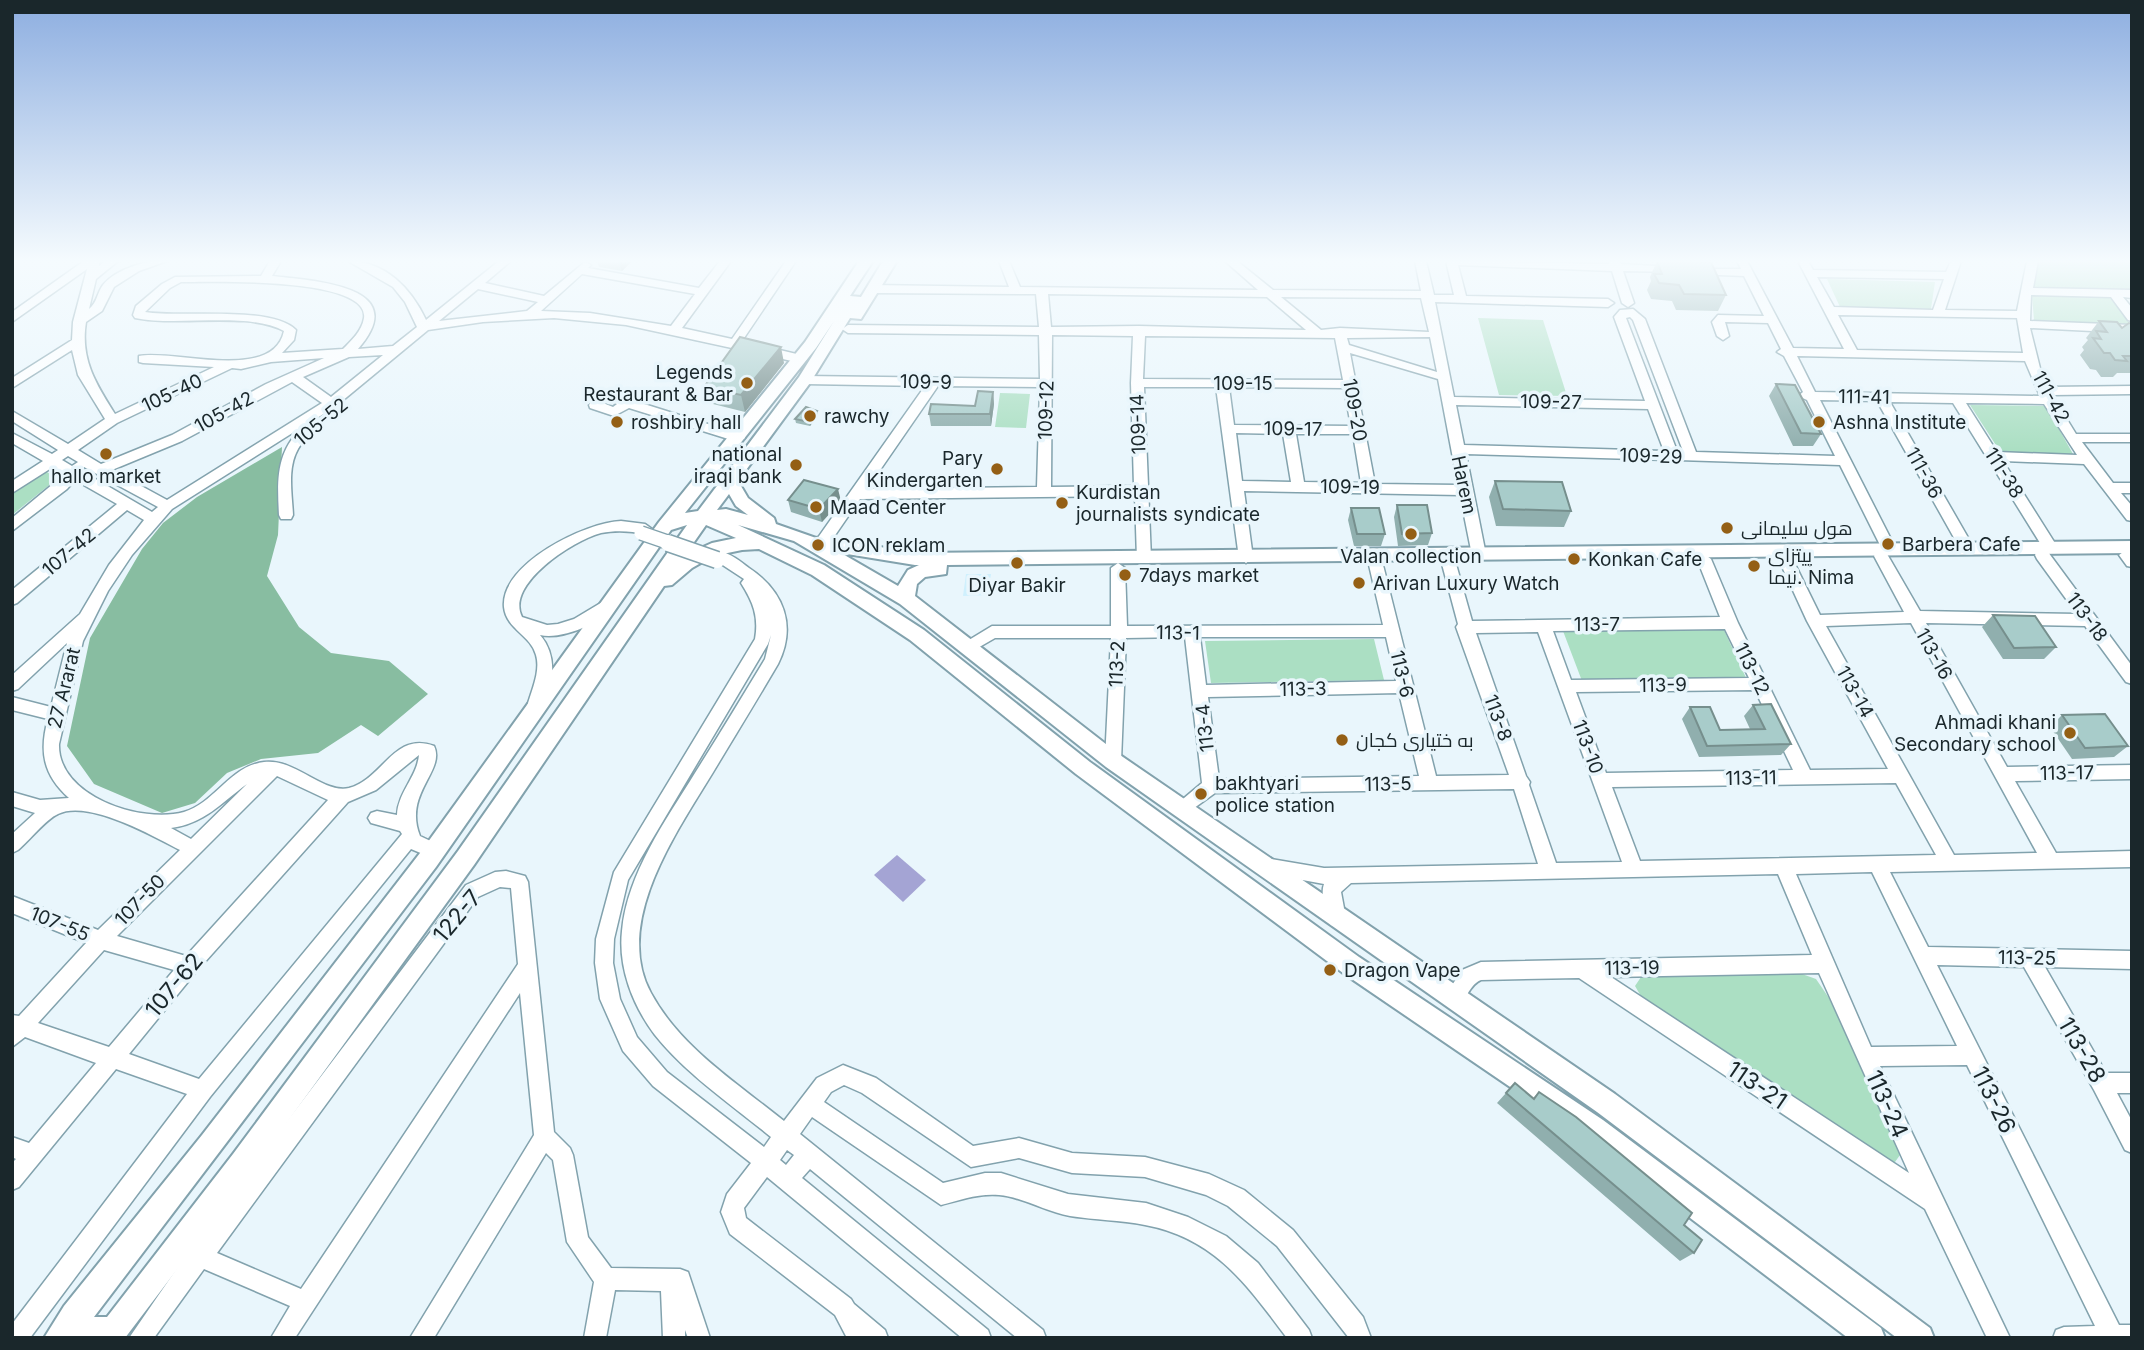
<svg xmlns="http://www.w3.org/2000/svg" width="2144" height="1350" font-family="Inter,Cairo,sans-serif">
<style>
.built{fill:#cff0fd}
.green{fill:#abdfc3}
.forest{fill:#88bda1}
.water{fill:#a4a4d4}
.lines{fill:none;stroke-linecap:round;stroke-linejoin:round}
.minor-casing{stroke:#82a2ad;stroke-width:3}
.major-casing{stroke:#82a2ad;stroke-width:4}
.minor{fill:#fff;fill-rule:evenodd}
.major{fill:#fff;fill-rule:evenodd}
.minor-bridge-far1-casing{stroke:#82a2ad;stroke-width:16;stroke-linecap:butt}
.minor-bridge-casing{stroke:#82a2ad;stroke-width:19;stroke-linecap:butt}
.minor-bridge-far1{stroke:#fff;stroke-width:13}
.minor-bridge{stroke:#fff;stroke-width:16}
.wall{fill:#90afae}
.shaded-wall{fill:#768f8d}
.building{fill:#a8ccca;stroke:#768f8d;stroke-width:2}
.poi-dot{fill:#945f15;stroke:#e9f6fc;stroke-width:2.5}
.labels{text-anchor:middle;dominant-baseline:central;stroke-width:7;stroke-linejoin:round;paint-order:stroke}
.poi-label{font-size:19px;fill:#1a272b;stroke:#e9f6fc;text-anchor:start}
.street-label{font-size:19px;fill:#1a272b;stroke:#e9f6fc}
.near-street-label{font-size:23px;fill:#1a272b;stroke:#e9f6fc}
</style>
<rect width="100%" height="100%" fill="#e9f6fc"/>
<!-- built -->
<path class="built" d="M966,574h25l-3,21 -25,1z"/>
<!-- green -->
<path class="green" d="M2034,261h98v30l-97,-1z
M1827,279l108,3 -4,27 -91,-2z
M2032,296l78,2 21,27 -97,-5z
M1478,318l65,2 24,76 -68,-1z
M1000,393l30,1 -4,34 -31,-1z
M1970,405l76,1 27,48 -72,-1z
M43,470l15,8 -46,37v-25z
M1724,630l23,50 -165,1 -19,-50z
M1374,639l10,41 -173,3 -6,-42z
M1802,974l14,5 13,19 68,147 3,10 -5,7 -5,2 -248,-166 -7,-12 6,-9 12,-2z"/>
<!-- forest -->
<path class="forest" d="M282,447l-4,88 -11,41 32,51 32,26 58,8 39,33 -50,42 -17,-11 -43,28 -57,6 -34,14 -32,30 -33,10 -68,-29 -27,-38 23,-108 52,-89 21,-26 34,-26z"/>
<!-- water -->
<path class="water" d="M897,855l29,25 -23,22 -29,-27z"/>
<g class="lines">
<!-- minor casing -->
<g class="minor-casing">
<path id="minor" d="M84,261h15v5l6,-5h13l-22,18 -7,30c8,-6 8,-16 14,-24 13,-16 45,-26 64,-24l-28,10 -25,16 -12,24 -16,11c-6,37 10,62 29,92l99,-47 -71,-4 -4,-1v-6c35,-7 134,27 145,-25 -36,-20 -107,-4 -149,-13l-2,-3 3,-9 26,-22 13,-7 86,-1 9,-15h11l-9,15c41,5 142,9 86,73l35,-3 24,-19 -12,-25 -12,-15 -45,-26c37,0 63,27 78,59l73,-59h12l-26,22 59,13 41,-34 6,3 -3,3 111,20 21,-27h11l-49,67 50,11 54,-78h10l-54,80 63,15 2,3 -6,4 -175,-38 -72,-7 -71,4 -55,8 -92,76 -30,19h9l2,3c-6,7 -14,12 -19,21 -11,19 -6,45 -5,66l-2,4h-10l-2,-4c-2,-36 -3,-65 26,-90l-133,84 -40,46 -24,36 -25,50 -24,103c-2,52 82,80 125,68 31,-9 46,-46 80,-50 31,-4 59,32 85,26 34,-9 45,-57 85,-42 12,25 -31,47 -14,90l21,10 3,5 -3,5 -6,3 -24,-10 -201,248 -180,241h-18v-14l175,-230 -71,-25 -97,118 -7,3v-27l4,-4 -4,-2v-20l17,6 67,-80 -71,-26 -13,10v-32l7,1 67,-73 -74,-30v-17l86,34 82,-80c-27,-14 -92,-51 -122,-36 -12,5 -29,27 -40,36l-6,3v-19l23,-21 -23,-7v-14l28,8 29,-2c-26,-23 -30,-47 -21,-79l-36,-9v-13l39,10 16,-64 -49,46 -6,2v-16l68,-61 29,-49 35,-45 -17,-10 -110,93 -5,2v-15l105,-86 -42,-24 -8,9 -55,42v-13l53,-44 -12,-7 -41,26v-12l31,-20 -31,-18v-10l40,21 6,-4 -46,-29v-10l56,33 37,-25 -27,-44 -6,-25 -60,38v-10l60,-38 1,-18 14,-53 -75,53v-10zM582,274l113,20 -24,32 -81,-13 -49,-2zM181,282c26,0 189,-6 183,36 -2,13 -13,23 -21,31l-61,4 12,-13 2,-10c-25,-25 -114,-12 -151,-18l25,-24zM478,289l60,13 -11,9 -88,10zM383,355l-52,42 -28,-20 46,-20zM324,358l-58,26 -94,51 -71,29 -23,-14 39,-27 115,-55 9,1 30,-7zM292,382l30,21 -155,97 -55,-30 70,-29zM68,456l10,6 -6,4 -10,-6zM84,467l74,40 -6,5 -70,-41zM419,755c-2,22 -21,37 -22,60l-20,-4 -6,2 -3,5 3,5 29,8 2,3 -203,245 -70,-25 67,-82 152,-170 28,-12zM277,776l51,24 -142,156 -69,-20zM247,784l-56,55 -20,-11c33,-4 50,-25 76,-44zM104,950l70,20 -65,77 -71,-24z
M999,261h10l11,26 238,3 -33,-29h12l36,29 148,1 -6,-30h11l8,34h20l-8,-34 163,3v-3h10l2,3 52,3 4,1v4l-54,-1 11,32 -6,4 -6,-4 -10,-32 -154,-6 8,31 142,3 6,4 -6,4 -173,-5 19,95 191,4 -31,-84 6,-7 13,-1 12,10 51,133 139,4 -28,-56 -9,-4 5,-4 -19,-36 -7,-4 4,-3 -13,-26 -43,-1 4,14 -6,4 -6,-4 -5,-14 6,-7 46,1 -20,-40 -49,-2 -6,-3 2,-2h50l-4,-8h10l46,87 51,1 -46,-88h10l5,9 133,2 5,-11h10l-16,49 72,1 10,-50h11l-5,27 99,2v8l-9,-1 9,11v13l-4,-1 -17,-23 -80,-2 -1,26 102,4v8l-102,-5 10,40 8,19 84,-1v8l-80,1 24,39h56v8h-50l31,41h19v10h-11l11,13v15l-5,-1 -43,-56 -81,-3 55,87 -2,4h-8l84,114v18l-6,-2 -41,-56 -159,-3 81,144 125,-2v14l-117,2 41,72 76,-2v16l-242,5 38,75 204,4v18l-87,-2 61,106h26v20h-15l15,28v32l-7,-3 -31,-60 -70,-123 -87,-2 182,360h13v13h-79l3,-8 8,-3 31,-1 -128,-261 -87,1 130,272h-23l-62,-129 -346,-231 -98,2c-13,5 -14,23 -28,28l-7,-3 -3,-6 19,-29 19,-8 331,-7 -34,-81 -427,9 -10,9 5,27 -3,6 -6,2 -6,-2c-5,-11 -11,-30 -7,-41l-59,-11 -3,-6 3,-6 6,-2 53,9 214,-4 -24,-75 -299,4 -32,23 -6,-2 -3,-5 3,-5 25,-21 -17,-146 -59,1 -5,123 -2,5 -6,2 -6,-2 -2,-5 6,-123h-116l-26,15 -8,-6 3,-4 28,-17h119v-58l7,-5 7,5 2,58 256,-1 -14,-60 7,-5 7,5 53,211 73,-1 -53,-148 2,-3 -16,-60 2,-4 5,-1 7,5 16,57 248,-4 -23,-58 7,-5 7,5 27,64 72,147 78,-1 -81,-148 -29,-63 2,-4h10l30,61 84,-3 -30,-56 2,-4 7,-1 -43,-86 -162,-5 -5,3 -5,-3 -202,-6 20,101 -2,4h-10l-2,-4 -12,-60 -216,-4 9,67 -7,5 -7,-5 -23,-171h-72l7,172 -2,4h-10l-2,-4 -2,-63 -275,3 -33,48h-10l-2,-4 2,-4 108,-153 -120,-2 -6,-4 6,-4 235,3 -1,-44 -191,-2 -6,-4 6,-4 191,2 -3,-33 -164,-1 -6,-4 6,-4 137,2zM1817,277l127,2 -11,31 -99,-3zM1048,294l219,3 39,33 -167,-4 -88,1zM1281,297l140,1 8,34 -89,-4 -19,2zM1838,315l179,3 6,35 -166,-3zM1630,317l3,3 50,131h-6l-51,-133zM1052,335l81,1 -2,47 3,103 -83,1zM1145,336l190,2 8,42 -200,-1zM1347,338l83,-1 7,35 -88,-27zM1350,353l88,26 20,106 -83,-1zM1797,356l228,5 15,35 -225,-4zM938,386l102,1 -3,100 -170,2zM1229,387l115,1 7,38 -117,-1zM1820,400l57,1 85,151 5,1 7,-5 -84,-146 63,1 92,148h-8l-2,4 2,4 40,55 -157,-3 -33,-57 7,-1 2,-4zM1966,403l78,1 33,51 -80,-3zM1456,405l192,4 16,42 -200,-6zM1236,433l47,1 8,48 -49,-1zM1296,434h57l8,49 -57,-1zM1911,623l126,230 -83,2 -128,-229zM1725,629l24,49 -178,2 -18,-49zM1538,632l84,230 -66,1 -27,-78 1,-3 -4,-6 -50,-143zM1200,637h186l10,44 -190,4zM1755,690l38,80 -187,3 -30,-81zM1399,693l20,83 -200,3 -11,-82zM1896,783l40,72 -296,6 -28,-74zM1872,872l85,174 -86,1 -75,-173zM1819,973l90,200 -298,-196z
M609,393l134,42 2,3 -7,4 -109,-34 -15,8 -24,-8 -1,-3 5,-8zM609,401l8,3 -4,3 -10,-4z
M621,521l24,3 7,5 -7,5c-14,-3 -29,-4 -44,-1 -27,7 -96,51 -79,84l25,8 11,-1 16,-5 35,-21 8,6c-14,19 -55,36 -77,31 19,22 13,51 1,77h-12l-2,-5c4,-16 14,-35 9,-52 -5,-20 -30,-26 -32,-48 -4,-43 82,-85 117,-86z
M2126,550l6,2v15l-5,-1 -8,-11z
M720,551c11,3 20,10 29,17 35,23 48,58 29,96 -21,36 -42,70 -63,105 -36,60 -103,152 -64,224 29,54 86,90 133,128l33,-43 26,-13 33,13 97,68 46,-8 53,15 73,4 64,17 35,16 49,40 70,87 8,21h-22l-72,-92 -49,-40 -22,-11 -61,-18 -73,-4 -53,-15 -48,9 -109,-74 -18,-8 -13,7 -7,10 119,81 42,-10h16l67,21 78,9 42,14 38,19 32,27 51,67 3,8h-25c-40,-53 -72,-100 -142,-113 -25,-5 -50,-5 -75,-9 -24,-4 -47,-19 -71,-21 -19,-2 -40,5 -58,10l-129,-88 -12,17 243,196 3,8h-29l-207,-169 -8,9 186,152 3,8h-29l-195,-161 -23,31 2,10 105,81 3,5 31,26 3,8h-41l-12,-23 -105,-81 -9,-22 6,-18 24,-31 -98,-77 -30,-35 -23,-52 -5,-36 1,-24 18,-67 141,-233c4,-23 -2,-37 -14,-56l3,-4 -29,-19 -2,-4zM771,635l-6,24c-23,38 -46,76 -70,114 -29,47 -68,101 -73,158 -4,37 11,75 33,104 32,40 77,70 116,102l-7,10 -97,-75 -30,-35 -17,-38 -7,-36 1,-24 14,-59 140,-236zM787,1150l7,5 -8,10 -6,-5z
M495,872l11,-1 19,5 3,6 26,250 16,16 3,7 15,82 23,31 69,1 8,3 22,66h-22l-3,-8v8h-22l-2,-47 -46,-1 -9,48h-22l10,-56 -27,-40 -14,-82 -7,-7 -112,185h-24l124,-203 -14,-142 -225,345h-24l19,-32 -86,-37 -50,69h-25l62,-90 275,-363zM500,887l11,1 7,76 -217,325 -84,-36 261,-356z"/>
</g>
<!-- major casing -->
<g class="major-casing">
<path id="major" d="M859,261h14l-23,35 11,1 22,-36h14l-36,58 -11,-1 -40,65 -72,98 10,17 26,20 2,6 40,14 6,-1 93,16 1217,-12v12l-1185,12 -1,9 -21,3 -8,7 -2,12 205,159 495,339 315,234 4,10h-37l-300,-226 -491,-345 -206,-163 -106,-63 -56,-16 86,40 100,65 166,132 269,195 244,163 278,208 4,10h-37l-263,-200 -242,-165 -267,-199 -166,-134 -98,-65 -53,-26 -17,1 -29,6 -21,12 -20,17 -8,1 -190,279 -223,307 -126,166h-81l20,-32 138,-171 218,-282 239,-331 146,-180zM834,321l-35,56 -101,134 -13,2 131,-165zM729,494l7,12 12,9 -22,-6 -9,1zM687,525l-229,326 -225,303 -126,163h-13l342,-450 235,-337zM706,525l30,13 -24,5 -27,12zM841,553l74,12h4l-11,5 -10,16z"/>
</g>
<!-- minor -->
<use href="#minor" class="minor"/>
<!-- major -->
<use href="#major" class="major"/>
<!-- minor-bridge-far1 casing -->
<g class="minor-bridge-far1-casing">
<path id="minor-bridge-far1" d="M641,533l32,11"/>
</g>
<!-- minor-bridge casing -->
<g class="minor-bridge-casing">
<path id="minor-bridge" d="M668,543l49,17"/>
</g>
<!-- minor-bridge-far1 -->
<use href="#minor-bridge-far1" class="minor-bridge-far1"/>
<!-- minor-bridge -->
<use href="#minor-bridge" class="minor-bridge"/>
</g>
<!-- wall -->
<path class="wall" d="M597,261h35l-10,10 -23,-4z
M1657,261l69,34 -8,16 -42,-1 -4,-9 -21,-2 -4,-9 4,-9 -1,-4z
M2099,321l23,7 10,-4v49h-15l-4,4h-12l-5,-7 -6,-1 -10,-14 4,-5 -2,-3 6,-7 -2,-2z
M784,363l-39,49 -36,-9 -5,-16z
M1776,384l45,50 -8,12h-20l-24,-50z
M993,392l1,12 -3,22h-60l-2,-12 46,-8z
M818,415l-8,11 -14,-3 -1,-4z
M1495,481l76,30 -7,16 -68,-1 -7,-29z
M788,500l53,1 -19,21 -31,-10z
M1397,505l35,28 -4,12 -30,1 -4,-29z
M1351,508l34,26 -4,12h-27l-6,-26z
M1993,615l63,32 -12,12h-41l-21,-32z
M1753,705l38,39 -10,11 -82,2 -17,-38 8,-12 30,23 30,-1 -6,-13z
M2062,715l66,31 -14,11 -42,2 -22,-32z
M1515,1083l18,15 6,-6 145,133 10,28 -14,8 -183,-158z"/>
<!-- shaded-wall -->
<path class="shaded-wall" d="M618,261h14l-10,10z
M781,347l3,16 -39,49 -4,-17z
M993,392l1,12 -3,22 -1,-12z
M817,411l1,4 -8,11 -1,-4z
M838,489l3,12 -19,21 -3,-13z"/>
<!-- building -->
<path class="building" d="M1657,261l54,1 15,33 -42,-1 -5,-9 -20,-2 -5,-9h8z
M2099,321l18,1 5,6 7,-5 3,1v32h-9l4,5 -12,-1 -5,-7h-6l-11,-15 8,1 -5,-8 11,1z
M740,337l41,10 -40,48 -37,-8z
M1776,384l19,1 26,49 -20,-1z
M978,391l15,1 -3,22h-61l2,-10 44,2z
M806,407l11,4 -8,11 -14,-3z
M804,480l34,9 -19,20 -31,-9z
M1495,481l67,1 9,29 -68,-2z
M1397,505h30l5,28 -30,1z
M1351,508h28l6,26h-28z
M1993,615l42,1 21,31 -42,1z
M1771,704l20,40 -84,2 -17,-39h20l10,23 45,-1 -12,-24z
M2105,714l23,32 -43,2 -23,-33z
M1515,1083l19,16 5,-7 37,25 116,96 -8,12 18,15 -8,13 -188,-160z"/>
<!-- sky -->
<linearGradient id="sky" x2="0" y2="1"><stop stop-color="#8daee0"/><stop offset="0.58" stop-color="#f5fbfe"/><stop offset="1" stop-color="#f5fbfe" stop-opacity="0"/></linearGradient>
<rect width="2144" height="450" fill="url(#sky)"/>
<!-- markers -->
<g class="poi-dot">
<circle cx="747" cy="383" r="7"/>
<circle cx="810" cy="416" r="7"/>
<circle cx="617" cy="422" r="7"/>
<circle cx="1819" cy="422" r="7"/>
<circle cx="106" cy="454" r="7"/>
<circle cx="796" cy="465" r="7"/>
<circle cx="997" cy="469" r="7"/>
<circle cx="1062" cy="503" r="7"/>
<circle cx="816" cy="507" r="7"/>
<circle cx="1727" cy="528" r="7"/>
<circle cx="1411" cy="534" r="7"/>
<circle cx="1888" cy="544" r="7"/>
<circle cx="818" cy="545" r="7"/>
<circle cx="1574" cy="559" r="7"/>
<circle cx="1017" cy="563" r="7"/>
<circle cx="1754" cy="566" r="7"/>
<circle cx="1125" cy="575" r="7"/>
<circle cx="1359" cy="583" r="7"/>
<circle cx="2070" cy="733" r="7"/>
<circle cx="1342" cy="740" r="7"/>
<circle cx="1201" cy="794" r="7"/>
<circle cx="1330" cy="970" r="7"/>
</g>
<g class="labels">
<!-- poi labels -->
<g class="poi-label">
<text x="733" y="372" text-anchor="end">Legends<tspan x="733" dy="22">Restaurant &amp; Bar</tspan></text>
<text x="824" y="416">rawchy</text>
<text x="631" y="422">roshbiry hall</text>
<text x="1833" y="422">Ashna Institute</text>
<text x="782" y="454" text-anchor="end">national<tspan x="782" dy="22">iraqi bank</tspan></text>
<text x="983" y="458" text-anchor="end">Pary<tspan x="983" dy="22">Kindergarten</tspan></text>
<text x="106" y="476" text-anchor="middle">hallo market</text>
<text x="1076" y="492">Kurdistan<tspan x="1076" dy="22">journalists syndicate</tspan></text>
<text x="830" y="507">Maad Center</text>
<text x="1741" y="528">هول سليمانى</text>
<text x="1902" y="544">Barbera Cafe</text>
<text x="832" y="545">ICON reklam</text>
<text x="1768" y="555">پیتزای<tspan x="1768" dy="22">نیما. Nima</tspan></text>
<text x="1411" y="556" text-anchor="middle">Valan collection</text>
<text x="1588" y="559">Konkan Cafe</text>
<text x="1139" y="575">7days market</text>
<text x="1373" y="583">Arivan Luxury Watch</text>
<text x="1017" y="585" text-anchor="middle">Diyar Bakir</text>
<text x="2056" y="722" text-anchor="end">Ahmadi khani<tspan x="2056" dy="22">Secondary school</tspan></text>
<text x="1356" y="740">به ختيارى كجان</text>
<text x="1215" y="783">bakhtyari<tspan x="1215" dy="22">police station</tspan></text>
<text x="1344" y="970">Dragon Vape</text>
</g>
<!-- street labels -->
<g class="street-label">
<text transform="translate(926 382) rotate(1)">109-9</text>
<text x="1243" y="383">109-15</text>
<text transform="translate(172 393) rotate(-25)">105-40</text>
<text transform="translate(1864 397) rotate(1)">111-41</text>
<text transform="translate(2051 397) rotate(61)">111-42</text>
<text transform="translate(1551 402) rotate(1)">109-27</text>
<text transform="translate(1046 410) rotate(-88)">109-12</text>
<text transform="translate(1355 410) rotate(80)">109-20</text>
<text transform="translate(224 412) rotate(-29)">105-42</text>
<text transform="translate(321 422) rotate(-40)">105-52</text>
<text transform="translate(1138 424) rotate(-92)">109-14</text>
<text transform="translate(1293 429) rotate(1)">109-17</text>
<text transform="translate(1651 456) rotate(2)">109-29</text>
<text transform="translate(1924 473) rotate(61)">111-36</text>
<text transform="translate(2004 473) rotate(58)">111-38</text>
<text transform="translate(1464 485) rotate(78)">Harem</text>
<text transform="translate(1350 487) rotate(1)">109-19</text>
<text transform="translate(69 552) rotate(-40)">107-42</text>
<text transform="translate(2087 617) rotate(54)">113-18</text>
<text x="1597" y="624">113-7</text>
<text transform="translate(1178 633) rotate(1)">113-1</text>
<text transform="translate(1934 654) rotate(61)">113-16</text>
<text transform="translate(1117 664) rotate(-87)">113-2</text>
<text transform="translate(1752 669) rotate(64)">113-12</text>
<text transform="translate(1402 674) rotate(77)">113-6</text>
<text transform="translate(1663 685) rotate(-1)">113-9</text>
<text transform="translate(64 688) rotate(-76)">27 Ararat</text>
<text transform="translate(1303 689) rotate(-1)">113-3</text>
<text transform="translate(1855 692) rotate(61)">113-14</text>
<text transform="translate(1498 718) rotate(70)">113-8</text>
<text transform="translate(1205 728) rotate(-96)">113-4</text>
<text transform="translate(1588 747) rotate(70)">113-10</text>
<text transform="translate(2067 773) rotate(-1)">113-17</text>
<text transform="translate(1751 778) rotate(-1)">113-11</text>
<text transform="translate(1388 784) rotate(-1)">113-5</text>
<text transform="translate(140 900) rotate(-46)">107-50</text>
<text transform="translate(60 924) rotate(22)">107-55</text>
<text transform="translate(2027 958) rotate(1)">113-25</text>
<text transform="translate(1632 968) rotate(-1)">113-19</text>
</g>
<!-- near-street labels -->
<g class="near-street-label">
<text transform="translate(457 916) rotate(-50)">122-7</text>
<text transform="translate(174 985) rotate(-50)">107-62</text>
<text transform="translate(2082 1050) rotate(60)">113-28</text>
<text transform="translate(1757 1085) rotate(34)">113-21</text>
<text transform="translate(1994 1100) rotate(64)">113-26</text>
<text transform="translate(1887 1104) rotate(66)">113-24</text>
</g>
</g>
<!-- border -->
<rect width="2144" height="1350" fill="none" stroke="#1a272b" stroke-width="28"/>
</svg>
